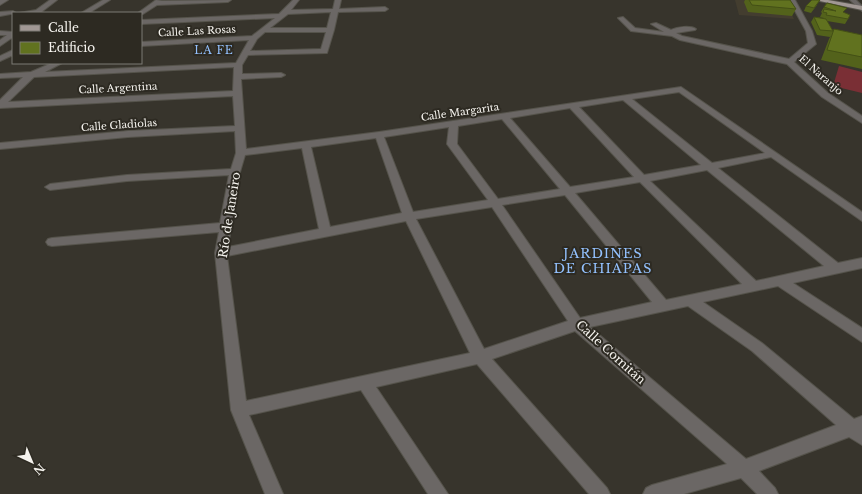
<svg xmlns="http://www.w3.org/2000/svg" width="862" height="494" font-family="'Libre Baskerville',serif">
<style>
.built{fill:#433d2f}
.green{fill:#7a2f35}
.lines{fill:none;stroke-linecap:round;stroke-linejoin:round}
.minor-casing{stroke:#55534b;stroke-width:2}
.major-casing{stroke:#55534b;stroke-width:2}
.minor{fill:#6b6765;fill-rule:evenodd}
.major{fill:#a19894;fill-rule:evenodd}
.wall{fill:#53621b}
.building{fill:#61721f;stroke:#445016}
.labels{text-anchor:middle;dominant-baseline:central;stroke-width:4;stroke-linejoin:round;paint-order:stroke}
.far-street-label{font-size:10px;fill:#f5f3ee;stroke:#2d2a22}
.far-neighbourhood-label{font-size:11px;letter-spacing:1px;fill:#93c1fe;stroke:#2d2a22}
.street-label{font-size:12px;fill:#f5f3ee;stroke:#2d2a22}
.neighbourhood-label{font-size:13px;letter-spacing:1px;fill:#93c1fe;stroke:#2d2a22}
</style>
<rect width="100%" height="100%" fill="#37342c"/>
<!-- built -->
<path class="built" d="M735,0h50l9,19 -55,-4z"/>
<!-- green -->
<path class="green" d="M839,66l23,6v21l-29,-7z"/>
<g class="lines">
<!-- minor casing -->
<g class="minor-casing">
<path id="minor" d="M0,0h8l-8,5z
M50,0h7l-17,13h-21l17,-3z
M103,0h7l-21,13h-8z
M156,0l6,1 69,-1 -3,2 -71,3 -14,9 -5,-1z
M293,0h6l-8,10 42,-1 2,-9h6l-2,9 46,-2 3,2 -3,2 -47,1 -4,18 -7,23 -79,2 -6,10v9l39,-1 4,2 -4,2 -40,2 5,70 133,-17 302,-45 181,125v9l-91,-64 -53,11 120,95 24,-5v10l-69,15 69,45v14l-84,-56 -75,16 59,41 92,76 8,-3v29l-13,-8 -90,34 16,17 3,6h-21l-16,-16 -57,16h-41l3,-6 6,-3 75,-21 -152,-133 -83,28 115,129 3,6h-21l-112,-130 -101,23 72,107h-20l-67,-104 -112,25 34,79h-18l-34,-84 -16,-157 4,-21 -167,14 -4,-1 -2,-3 2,-3 4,-1 168,-15 9,-48 -102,6 -77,9 -5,-3 5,-3 77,-9 104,-6 5,-16 -1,-22 -107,6 -128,12v-6l128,-12 107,-5 -2,-30 -233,12v-8l23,-23 -23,1v-4l31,-2 21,-9h10l-17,9 191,-9 13,-23 -108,6v-4l111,-6 23,-18 -134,6v-4l138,-6zM331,12l-4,16h-57l18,-14zM265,32h61l-5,17 -71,2 7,-12zM234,67l-1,24 -225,11 26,-25zM679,92l86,61 -53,10 -80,-64zM623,100l78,65 -57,10 -65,-68zM570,108l64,69 -64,10 -60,-69zM502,119l58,70 -62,10 -41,-55 1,-18zM449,127l-2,17 41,56 -75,12 -29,-75zM376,138l26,75 -72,14 -19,-80zM302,148l17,81 -91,18 12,-75 5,-17zM707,170l117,96 -68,15 -106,-100zM640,182l102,102 -76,16 -91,-107zM565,195l87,107 -72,16 -78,-113zM492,207l76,114 -84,28 -68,-130zM406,221l64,132 -224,48 -19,-145zM688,306l64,45 84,74 -90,34 -156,-132z
M789,0h6l17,31 4,13 -22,18 34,31 34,23v7l-40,-26 -35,-33 -107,-24 -8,-4 -41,-5 -13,-13 5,-1 12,11 29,4 -13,-8 5,-1 15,7c6,-3 19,-5 25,-1l-1,1 -19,3 6,3 107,23 19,-16 -2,-12z
M850,0h6l6,6v5z
M0,12l13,-1 3,2 -16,3z
M0,31l13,1v5l-13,9v-6l7,-5h-7z
M13,50v5l-13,6v-5z"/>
</g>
<!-- major casing -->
<g class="major-casing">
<path id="major" d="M815,0h13l34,6v4z"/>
</g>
<!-- minor -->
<use href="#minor" class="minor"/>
<!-- major -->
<use href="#major" class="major"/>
</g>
<!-- wall -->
<path class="wall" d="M745,0h45l6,9 -4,7 -44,-4 -4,-10z
M817,5l-6,8 -7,-2 2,-5z
M824,7l20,6 4,6 -3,5 -18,-3 6,10 -3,6 -13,-2 -6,-13 3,-5 10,1 -4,-1 2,-4 -1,-1z
M834,29l28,6v34l-41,-9 8,-21z"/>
<!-- building -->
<path class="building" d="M749,0h41l6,9 -44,-4z
M812,0h8l-6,8 -8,-2z
M827,3l20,5 -4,4 7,3 -2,4 -22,-4 1,-2 -4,-1 1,-3 12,2 -12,-4z
M814,17l12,2 7,12 -13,-1z
M834,29l28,6v22l-35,-7z"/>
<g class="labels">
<!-- far-street labels -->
<g class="far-street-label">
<text transform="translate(197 31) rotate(-3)">Calle Las Rosas</text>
<text transform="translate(821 75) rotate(41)">El Naranjo</text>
<text transform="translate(118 88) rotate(-3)">Calle Argentina</text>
<text transform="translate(460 112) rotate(-8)">Calle Margarita</text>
<text transform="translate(119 125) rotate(-4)">Calle Gladiolas</text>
</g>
<!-- far-neighbourhood labels -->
<g class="far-neighbourhood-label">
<text x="214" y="50">LA FE</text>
</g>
<!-- street labels -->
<g class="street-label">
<text transform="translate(229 215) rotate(-81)">Río de Janeiro</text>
<text transform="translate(611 352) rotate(42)">Calle Comitán</text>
</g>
<!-- neighbourhood labels -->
<g class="neighbourhood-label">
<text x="603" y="253">JARDINES<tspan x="603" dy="15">DE CHIAPAS</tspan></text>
</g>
</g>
<!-- legend -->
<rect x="12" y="12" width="130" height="52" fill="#2d2a22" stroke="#7d7a74"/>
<rect x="20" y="25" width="20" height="6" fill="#a19894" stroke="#7d7a74"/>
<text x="48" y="32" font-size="12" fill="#f5f3ee">Calle</text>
<rect x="20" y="42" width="20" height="12" fill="#61721f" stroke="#7d7a74"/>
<text x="48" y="52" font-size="12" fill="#f5f3ee">Edificio</text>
<!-- north arrow -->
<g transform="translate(32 462) rotate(136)" stroke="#2d2a22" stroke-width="3" paint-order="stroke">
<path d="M0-3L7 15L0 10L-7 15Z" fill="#f5f3ee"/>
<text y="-6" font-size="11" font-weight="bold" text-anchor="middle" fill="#f5f3ee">N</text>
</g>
</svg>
